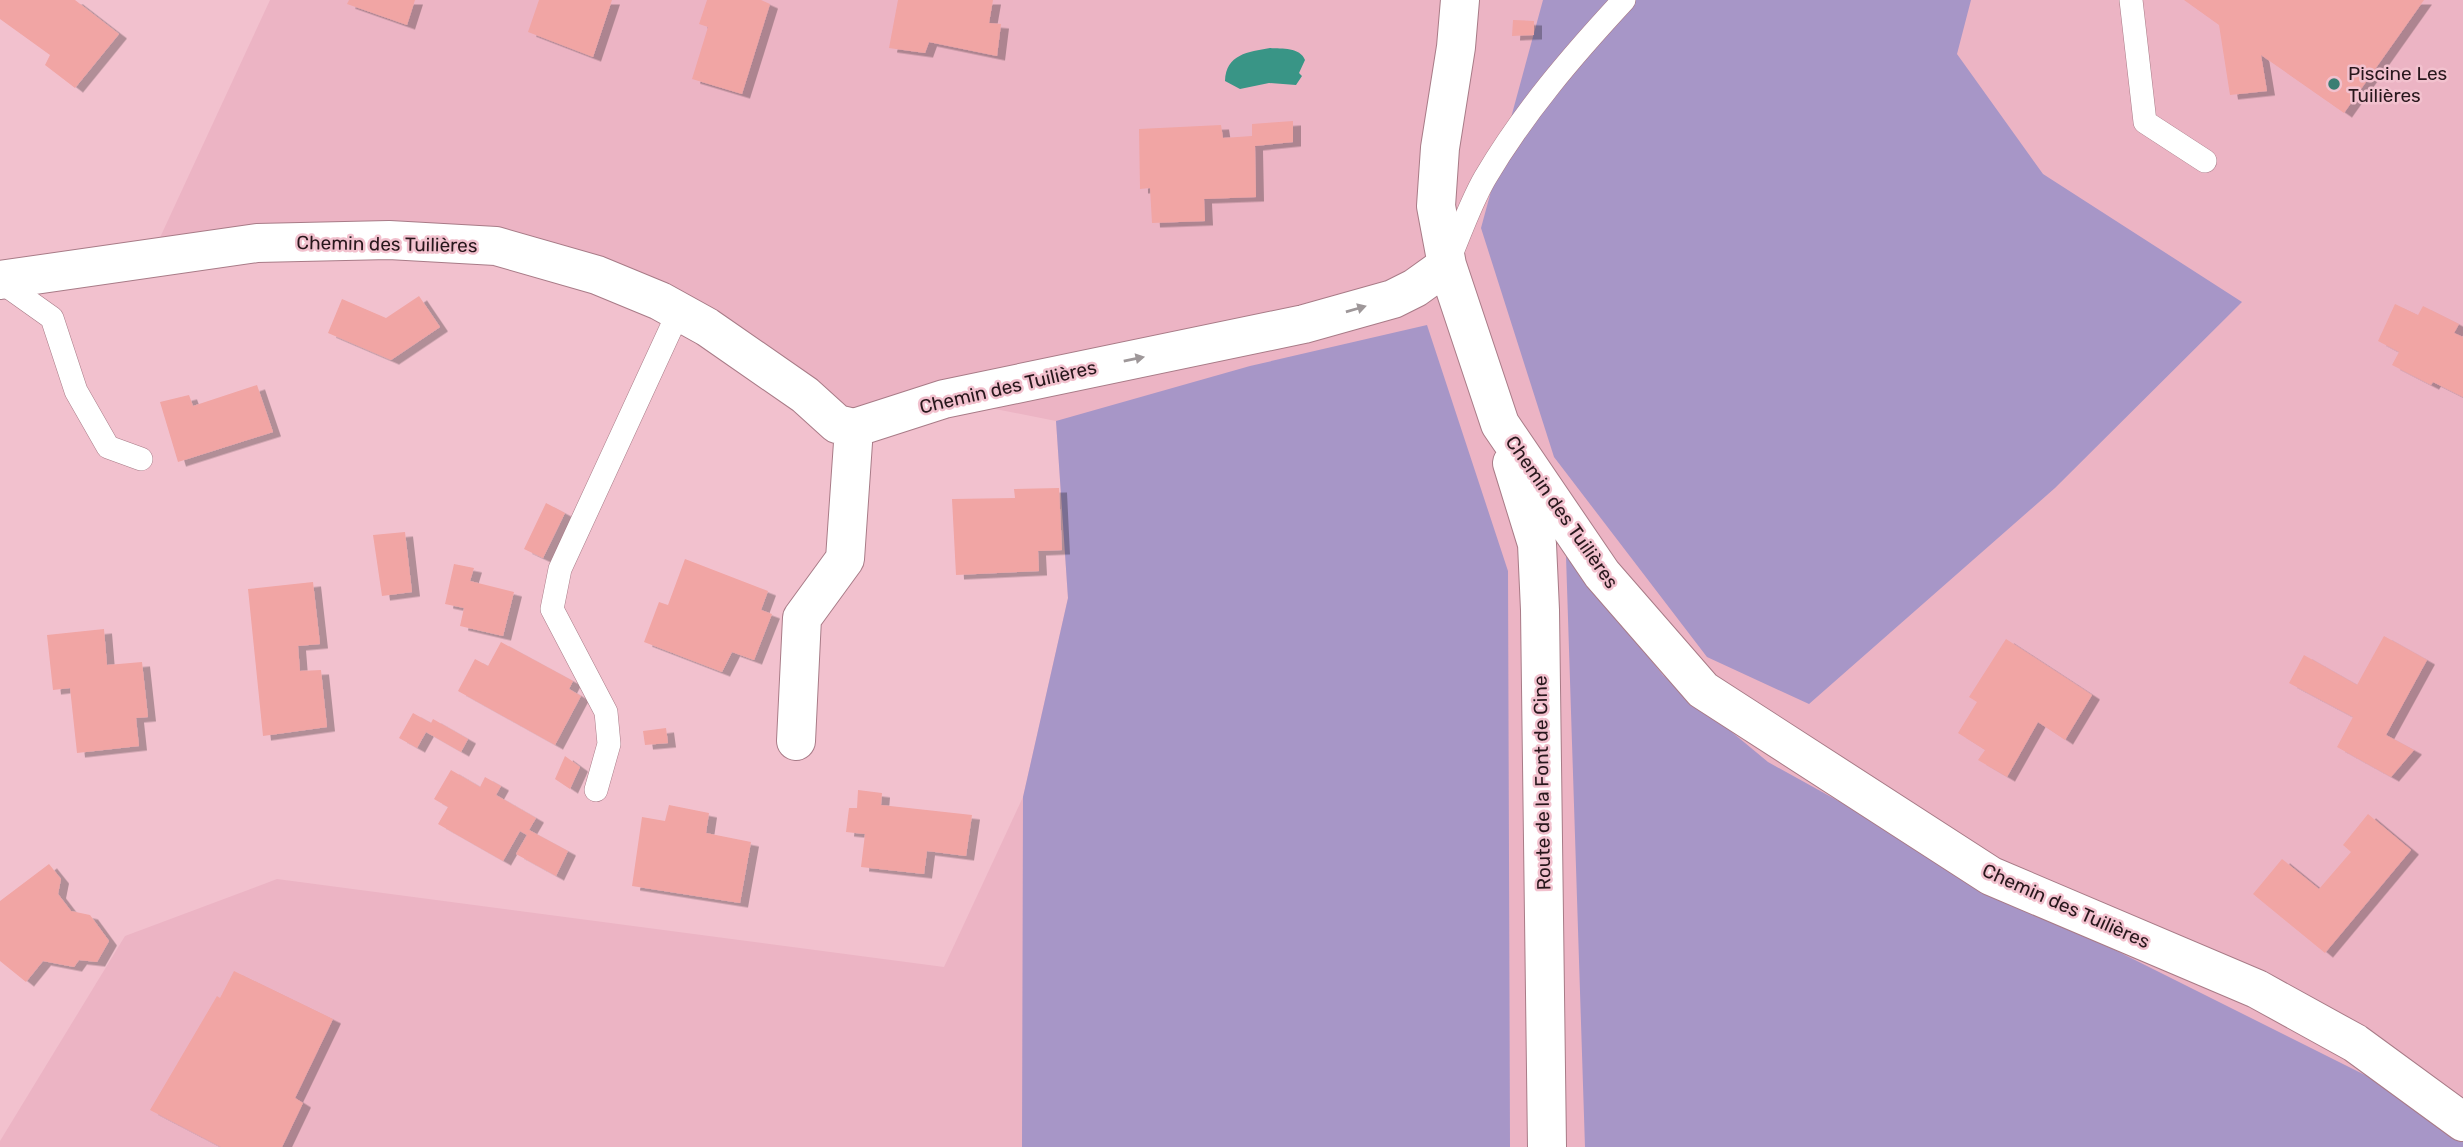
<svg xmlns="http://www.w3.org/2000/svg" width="2463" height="1147" font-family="Rubik,sans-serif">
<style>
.built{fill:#ecb4c4}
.green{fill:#a796c7}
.water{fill:#399586}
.building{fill:#f1a5a4;filter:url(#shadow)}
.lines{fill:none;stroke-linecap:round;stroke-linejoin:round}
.service-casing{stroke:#a87b87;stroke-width:24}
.minor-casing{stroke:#a87b87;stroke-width:40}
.service{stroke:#fff;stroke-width:23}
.minor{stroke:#fff;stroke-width:38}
.oneway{fill:#9e9799}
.poi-dot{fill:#3a7e73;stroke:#f2c1ce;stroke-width:2.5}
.labels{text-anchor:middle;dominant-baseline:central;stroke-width:5;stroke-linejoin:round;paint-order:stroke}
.poi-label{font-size:19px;fill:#28171c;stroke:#f2c1ce;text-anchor:start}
.street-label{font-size:19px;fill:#28171c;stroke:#f2c1ce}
</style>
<defs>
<filter id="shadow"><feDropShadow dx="8" dy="4.5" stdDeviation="0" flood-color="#0004"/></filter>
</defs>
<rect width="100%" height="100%" fill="#f2c1ce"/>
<!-- built -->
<path class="built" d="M270,0h2193v1147h-2463v-6l125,-205 152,-57 667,88 79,-170 45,-199 -12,-177 -111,-22 -91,29 -147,-101 -211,-81 -345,11z"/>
<!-- green -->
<path class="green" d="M1543,0h428l-14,54 86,120 199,128 -187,186 -246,216 -102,-47 -153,-200 -73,-229z
M1427,325l81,246 2,576h-488l1,-350 45,-199 -12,-177 194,-55z
M1566,556l97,119 105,87 271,150 424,212v23h-878z"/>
<!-- water -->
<path class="water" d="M1270,48c12,1 30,-1 35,12l-6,13 3,3 -6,9 -27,-2 -29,6 -15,-8c1,-27 23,-29 45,-33z"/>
<!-- building -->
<path class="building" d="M0,0h75l44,34 -44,54 -30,-23 5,-10 -50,-36z
M349,0h66l-8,25 -60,-21z
M539,0h73l-19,57 -65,-25z
M707,0h54l9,4 -28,90 -50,-15 16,-52 -9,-3z
M898,0h95l-4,23 12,1 -4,32 -68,-14 -4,11 -36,-5z
M2184,0h240l-80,113 -83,-58 6,36 -37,4 -11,-70z
M1513,20l21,1v14l-22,1z
M1293,121v21l-38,4 1,51 -52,2 1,22 -53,2 -2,-35 -10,1 -1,-60 82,-4 2,13 29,-2v-12z
M419,296l21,31 -49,33 -63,-27 14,-34 44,19z
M2395,304l23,11 5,-9 36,18 -5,9 9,4v60l-30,-15 -2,3 -39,-20 7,-13 -21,-11z
M257,385l16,47 -95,30 -18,-60 29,-7 4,11z
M1059,488l3,62 -24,1 1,20 -83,4 -4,-76 63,-1 -1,-9z
M546,503l19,10 -22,45 -19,-9z
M405,532l7,60 -30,4 -9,-61z
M685,559l83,32 -7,19 11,4 -18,46 -22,-8 -10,20 -78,-30 15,-40 9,3z
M454,564l20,4 -4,13 44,11 -11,44 -43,-10 4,-18 -19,-4z
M313,582l7,62 -22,2 2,25 21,-1 6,57 -64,9 -15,-147z
M104,629l3,36 35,-3 6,55 -12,1 3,28 -62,7 -7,-65 -17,2 -6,-55z
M2384,636l43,24 -41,75 28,15 -23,27 -54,-30 16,-30 -64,-34 15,-28 53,30z
M2006,639l86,56 -27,45 -27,-18 -31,55 -29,-17 7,-10 -27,-17 19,-31 -8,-5z
M501,642l72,39 -4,8 12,7 -26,49 -97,-54 17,-32 13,7z
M413,713l18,10 2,-4 35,20 -7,13 -35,-20 -9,16 -18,-10z
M666,728l2,15 -23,2 -2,-14z
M565,756l15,11 -10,22 -15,-10z
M451,770l29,17 5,-10 16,9 -5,9 40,23 -7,12 39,21 -12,25 -40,-22 11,-19 -7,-4 -17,30 -65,-37 10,-17 -14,-8z
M858,790l24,3 -1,12 91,10 -6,41 -39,-5 -3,23 -63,-7 4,-33 -19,-2 3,-24h8z
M669,805l40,8 -3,20 45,9 -11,61 -108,-17 10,-69 23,4z
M2368,814l43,36 -86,103 -72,-59 29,-35 37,30 32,-37 -8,-7z
M49,864l12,15 -3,15 13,17 19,4 19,26 -12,21 -18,-2 -5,7 -31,-6 -17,21 -26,-21v-60z
M234,971l99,48 -38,79 8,5 -21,44h-61l-71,-37 67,-114 3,2z"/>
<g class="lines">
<!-- service casing -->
<g class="service-casing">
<path id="service" d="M2131,0l14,122 60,39
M1448,262c12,-28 22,-58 37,-84 39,-66 87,-122 139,-178
M0,281l52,37 24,73 32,56 33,12
M596,790l13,-46 -3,-32 -54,-103 8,-40 119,-258"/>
</g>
<!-- minor casing -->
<g class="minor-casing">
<path id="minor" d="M1460,0l-4,47 -16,101 -4,58 11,59 53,159 102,150 101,116 288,186 266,113 98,54 108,79
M0,280l257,-37 132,-3 107,6 101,29 63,26 47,26 98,68 32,29 17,4 90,-29 360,-75 89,-25 22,-11 32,-23
M1512,463l25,81 3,66 7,537
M796,741l6,-123 43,-59 9,-131"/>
</g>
<!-- service -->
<use href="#service" class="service"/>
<!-- minor -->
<use href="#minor" class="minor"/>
</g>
<!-- one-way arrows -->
<defs><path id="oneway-solid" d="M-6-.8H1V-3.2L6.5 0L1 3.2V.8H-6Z" transform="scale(1.75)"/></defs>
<g class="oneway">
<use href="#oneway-solid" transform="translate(1356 309) rotate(-16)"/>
<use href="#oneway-solid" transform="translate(1134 359) rotate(-12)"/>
</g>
<!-- markers -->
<circle class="poi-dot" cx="2334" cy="84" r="7"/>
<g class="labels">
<!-- poi labels -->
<g class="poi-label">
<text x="2348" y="73">Piscine Les<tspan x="2348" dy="22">Tuilières</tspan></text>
</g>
<!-- street labels -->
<g class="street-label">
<text transform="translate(387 244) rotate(1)">Chemin des Tuilières</text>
<text transform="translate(1008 387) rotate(-13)">Chemin des Tuilières</text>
<text transform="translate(1562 512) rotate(55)">Chemin des Tuilières</text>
<text transform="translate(1542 783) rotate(-91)">Route de la Font de Cine</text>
<text transform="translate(2066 906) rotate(24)">Chemin des Tuilières</text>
</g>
</g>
</svg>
